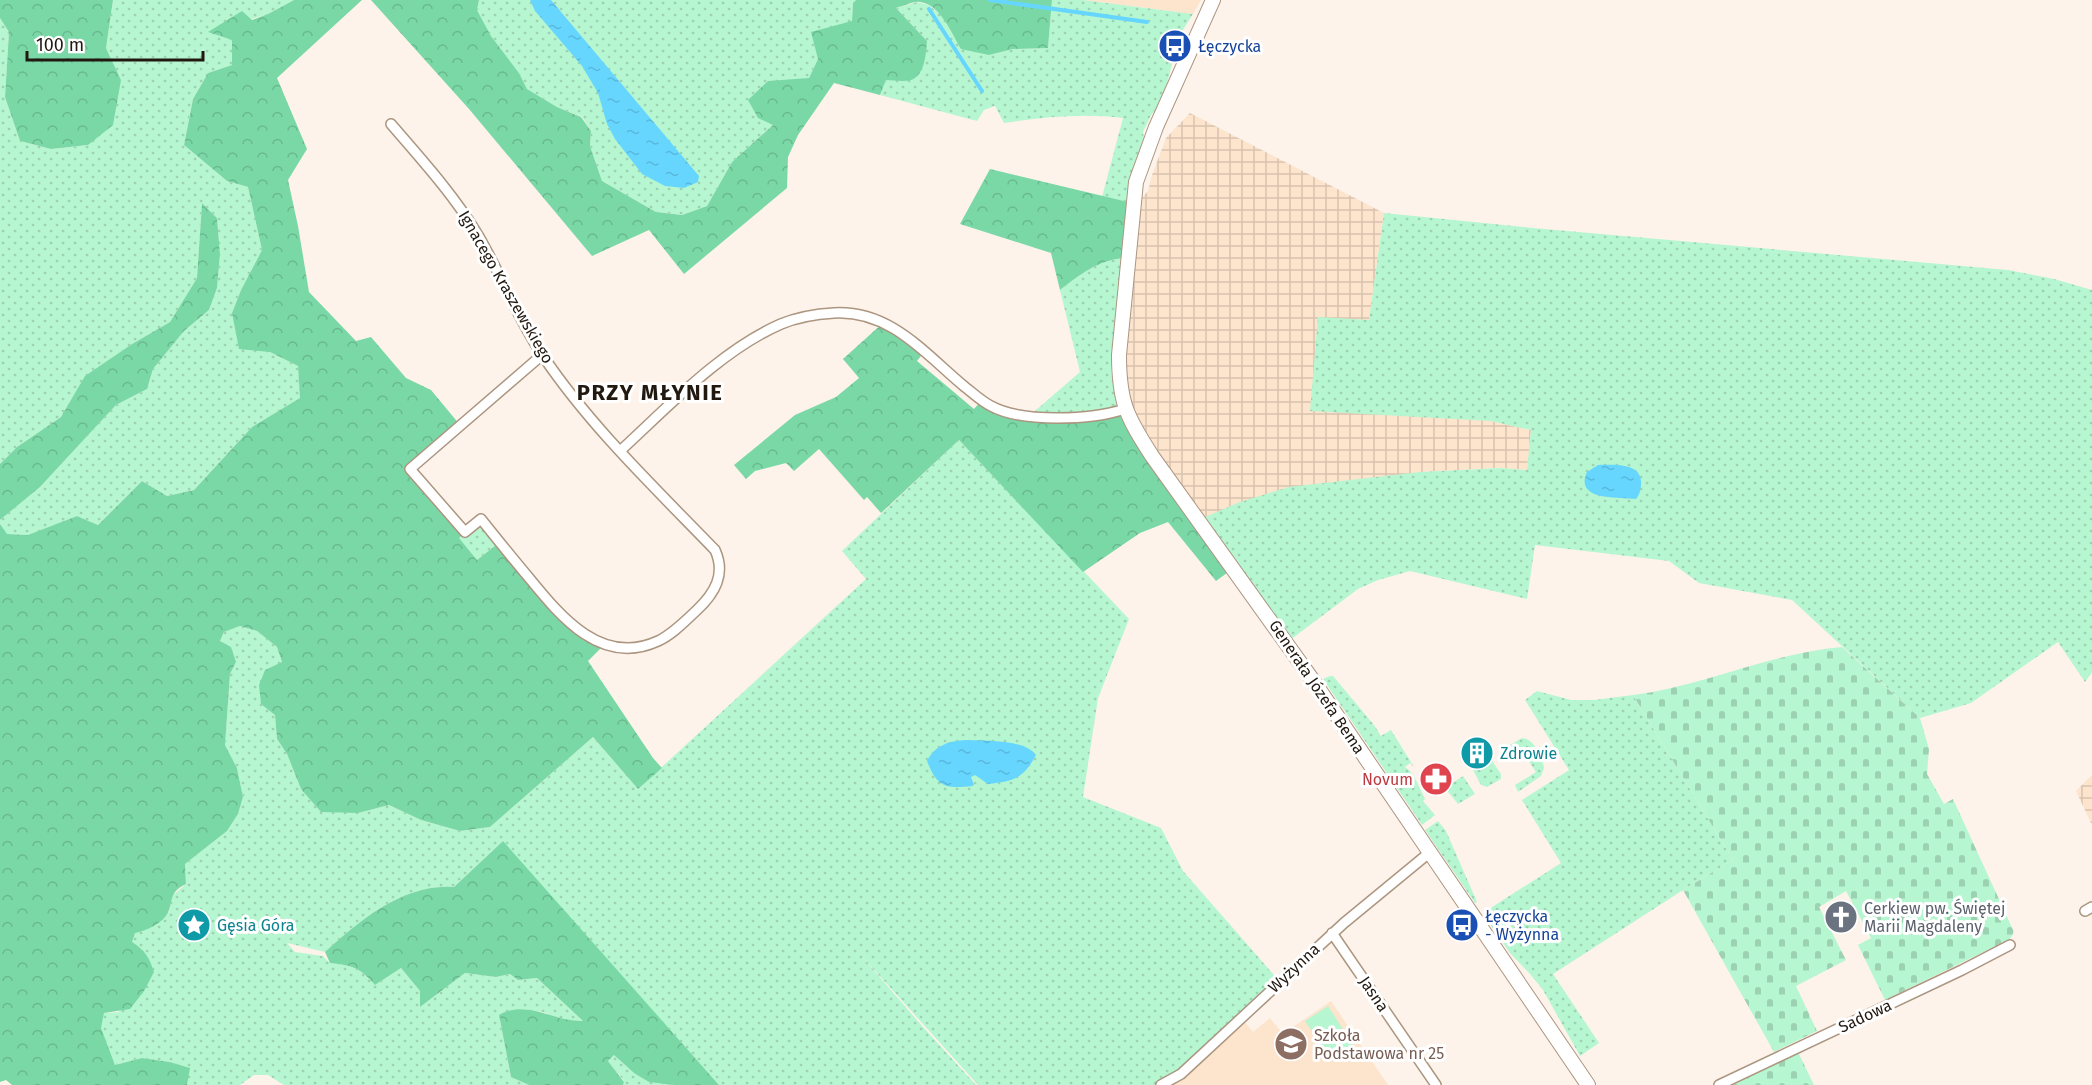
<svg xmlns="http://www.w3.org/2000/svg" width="2092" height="1085" font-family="'Fira Sans',sans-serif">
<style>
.built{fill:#fce4cd}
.industrial{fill:url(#industrial-grid)}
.grass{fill:url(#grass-dots)}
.forest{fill:url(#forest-crowns)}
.cemetery{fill:url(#cemetery-stones)}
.park{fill:#b6f6d1}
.water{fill:url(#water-ripples)}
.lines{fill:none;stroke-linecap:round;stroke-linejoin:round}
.stream{stroke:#66d6ff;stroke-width:4}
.street-casing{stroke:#ac9680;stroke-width:12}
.secondary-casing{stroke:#ac9680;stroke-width:16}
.street{stroke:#fff;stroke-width:9}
.secondary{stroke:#fff;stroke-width:14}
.labels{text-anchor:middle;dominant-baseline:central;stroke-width:6;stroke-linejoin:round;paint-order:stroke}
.transit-label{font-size:16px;fill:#164399;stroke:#fff;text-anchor:start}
.street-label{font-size:16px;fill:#211810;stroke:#fff}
.culture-label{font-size:16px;fill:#0d838f;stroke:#fff;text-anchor:start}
.health-label{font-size:16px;fill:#be3a42;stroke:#fff;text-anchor:end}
.worship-label{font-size:16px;fill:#5b616d;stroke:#fff;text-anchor:start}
.education-label{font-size:16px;fill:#785e54;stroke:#fff;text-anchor:start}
.district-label{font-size:22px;font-weight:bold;letter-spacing:1.5px;fill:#211810;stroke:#fff}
</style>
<defs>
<pattern id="industrial-grid" width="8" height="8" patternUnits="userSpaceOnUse" patternTransform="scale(1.5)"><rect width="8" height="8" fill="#fce4cd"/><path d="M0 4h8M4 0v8" fill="none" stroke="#d8c3af"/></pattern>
<pattern id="grass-dots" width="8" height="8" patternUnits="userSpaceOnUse" patternTransform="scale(1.5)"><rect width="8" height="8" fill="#b6f6d1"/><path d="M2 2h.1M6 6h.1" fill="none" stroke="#9cd2b2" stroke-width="1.8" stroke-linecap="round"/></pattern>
<pattern id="forest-crowns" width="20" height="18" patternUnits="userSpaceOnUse" patternTransform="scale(1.5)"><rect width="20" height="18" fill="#7ad8a6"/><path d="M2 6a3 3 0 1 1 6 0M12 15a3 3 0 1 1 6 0" fill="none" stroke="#69b98e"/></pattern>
<pattern id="cemetery-stones" width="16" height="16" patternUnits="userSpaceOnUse" patternTransform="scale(1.5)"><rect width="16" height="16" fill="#b6f6d1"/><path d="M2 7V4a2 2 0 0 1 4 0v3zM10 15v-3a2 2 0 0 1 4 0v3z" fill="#9cd2b2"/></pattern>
<pattern id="water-ripples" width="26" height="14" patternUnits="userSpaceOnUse" patternTransform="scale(1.5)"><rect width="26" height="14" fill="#66d6ff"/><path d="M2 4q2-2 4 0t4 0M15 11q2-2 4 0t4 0" fill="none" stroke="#58b7da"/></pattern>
</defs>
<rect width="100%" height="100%" fill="#fdf3ea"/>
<!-- built -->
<path class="built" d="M1083,0h118l-8,14z
M1331,1001l57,84h-215l11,-6 60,-58 9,11 17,-14 13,16z"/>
<!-- industrial -->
<path class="industrial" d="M1190,113l194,100 -15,108 -51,-3 173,103 40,9 -4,40 -28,-2 -79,4 -217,46 -29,-39 -38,-57 -9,-31 -3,-32 15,-158 9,-10 4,-16 14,-37z
M2092,775v50l-16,-34z"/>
<!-- grass -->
<path class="grass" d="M113,0h181l-26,14 -59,18 24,8 -1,25 -24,8 -15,26 -9,46 43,36 21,6 14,63 -21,40 -9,23 38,39 28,14 3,32 -49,29 -58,63 -27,6 -25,-15 -44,44 -21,-9 -48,19 -23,-1 -6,-10v-4l40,-33 76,-82 31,-16 6,-20 31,-38 25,-21 8,-22 3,-34 -3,-36 -15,-15 -5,75 -27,44 -38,22 -46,32 -25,41 -44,30 -17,17v-446l9,14 -4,65 15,44 31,8 37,-4 33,-65 -15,-32z
M479,0h377l-3,3 -1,18 -34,38 -9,19 -17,3 -19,44 -41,37 -25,44 -25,9 -26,-3 -54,-31 -12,-35 1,-15 -9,-14 -25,-10 -30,-18 -8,-16 -28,-37 -14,-26z
M1052,0h31l110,14 -12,19 -4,-2 -13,29 8,4 -7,28 -7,15 -7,8 -8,17 1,7 -12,38 -4,25 -26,-5 21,-79c-40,-5 -79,-1 -119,5l-9,-17 -11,4 -7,11 -97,-26 6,-15h24l17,-39 -31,-33 21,-6 12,3 60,50 24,-6 35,-1z
M1384,213l149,15 475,42 46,9 38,11v382l-7,10 -27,-40 -87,61 -51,15 -128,-118 -93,-17 -30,-22 -134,-16 -8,54 -117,-28 -32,9 -20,9 -68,51 -87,-122 37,-16 49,-15 131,-15 80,-4 27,2 4,-40 -40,-9 -181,-10 8,-94 51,3z
M1123,258l-12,114 7,40 -90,5 52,-45 -20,-82c21,-16 37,-29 63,-32z
M959,440l170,179 -31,79 -15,99 78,31 22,43 97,111 -99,92 -20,11h-183l-119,-132 64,74 53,58h-257l-217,-243 -48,45c-50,-4 -94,33 -129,65l-38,-9 8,9 28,4 7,7c24,3 29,4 45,22l26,-17 19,23v16l45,-34 31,4 14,-3 8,6 19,-2 47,44 -18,-2 -24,-8 -19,-3 -24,6 12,62 18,8h-245l-16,-10h-14l-14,10h-53l2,-17 -19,-6 -28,-4 -27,7 -15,-37 4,-15 15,-1 23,-63 -11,-7 4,-10 33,-19 5,-18 13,-11 -1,-20 42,-33 11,-17 5,-17 -6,-29 -12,-23 5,-71 6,-12 -16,-21 4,-9 16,-6 17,5 20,16 5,15 -7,53 2,24 10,15 14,35 57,24 31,-8 32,15 39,11 30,-4 103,-90 45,52 228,-210 -24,-28z
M481,519l19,23 -23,18 -19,-23z
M1330,676h3l41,49 7,11 10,-6 23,37 -4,-4 -5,4 8,7 12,25 -2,2 12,14 -13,10 -99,-146z
M1537,691l34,9h23l39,-5 100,165 -50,30 -130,84 46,69 -19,13 -37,-66 -13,-16 -20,-21 -24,-35 3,-9 72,-46 -39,-63 47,-30 -44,-70z
M1522,738c12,0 20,19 22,30l-3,8 -23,16 -3,-7 21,-13 -16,-24 -6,4 -4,-7z
M1490,758l11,16v5l-14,8 -6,-2 -8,-15z
M1463,776l12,18 -17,10 -13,-16z
M1438,821l8,10 31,71 -2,1 -50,-73z
M614,1055l20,18 40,12h-51l1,-4 -16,-20z"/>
<!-- forest -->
<path class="forest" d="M0,0h113l-7,48 15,32 -8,45 -25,20 -37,4 -31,-8 -15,-44 4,-65 -9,-14z
M294,0h68l-85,78 30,71 -19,31 10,46 11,66 47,49 15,-4 35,41 25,12 29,35 -50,44 55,63 -6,6 18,22 23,-18 57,68 48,34 -17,17 65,97 9,10 -24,21 -45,-52 -103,90 -30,4 -39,-11 -32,-15 -31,8 -37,-1 -20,-23 -14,-35 -10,-15 -2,-24 -14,-11 -2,-19 6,-15 17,-8 -5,-15 -20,-16 -17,-5 -16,6 -4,9 11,6 5,15 -6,12 -5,71 12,23 6,29 -5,17 -11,17 -42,33 1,20c-17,8 -12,15 -18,28 -4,11 -23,19 -33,21l-3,9c13,8 17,15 22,30l-10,19 -14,18 -26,4 -3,15 14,37 27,-7 28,4 20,6 -3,17h-175l-6,-5 -6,2v-558l7,10 21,1 49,-19 21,9 44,-44 25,15 27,-6 58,-63 48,-29 -2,-32 -28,-14 -31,-3 -7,-36 9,-23 21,-40 -14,-63 -21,-6 -43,-36 9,-46 15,-26 24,-8v-25l-24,-8 34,-21 10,9 16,-6z
M371,0h108l-2,10 14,26 28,37 8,16 30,18 24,10 10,14 -1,15 12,35 54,31 26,3 25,-9 25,-44 41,-37 -15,-7 -10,-18 20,-19 41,-3 9,-19 -7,-27 41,-11 1,-18 3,-3h196l-4,48 -35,1 -24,6 -28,-6c-9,-15 -21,-45 -41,-47 -7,-1 -16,4 -24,6l31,33c-1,13 -2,34 -16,39 -7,2 -18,0 -25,0l-6,15 -46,-12 -36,52 -10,22 -1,31 -103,86 -35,-44 -57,26 -123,-147z
M990,169l138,33 -5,56c-26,3 -42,16 -63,32l-9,-37 -91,-29z
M202,203l15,15 3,36 -3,34 -8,22 -25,21 -31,38 -6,20 -31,16 -76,82 -40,33v-56l17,-17 44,-30 24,-41 47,-32 38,-22 27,-44z
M884,322l40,30 -7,9 57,48 8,-9 37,15 99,-3 11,19 102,139 -15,11 -48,-59 -28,11 -57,39 -124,-132 -78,73 -14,-16 -3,3 -45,-51 -25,22 -8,-8 -31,8 -9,8 -12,-14 61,-50 41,-18 23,-19 -16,-19z
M503,841l216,244h-45l-25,-3 -15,-9 -20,-18 -6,6 16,21 -1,3h-94l-18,-8 -12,-62c28,-16 55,7 84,6l-46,-43 -19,2 -8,-6 -14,3 -31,-4 -45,34v-16l-19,-23 -26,17c-16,-18 -21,-19 -45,-22l-5,-11c35,-32 79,-69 129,-65z"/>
<!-- cemetery -->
<path class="cemetery" d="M1842,647l78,71 9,31 -2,25 17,30 9,-5 61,133 -4,7 -125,61 -27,-55 13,-7 -25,-47 -27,16 27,53 -50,26 21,45 -43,21 -91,-162 50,-30 -100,-165c71,-9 137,-42 209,-48z
M1798,1052l16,33h-81z"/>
<!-- park -->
<path class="park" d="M1328,1006l25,39 -22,14 -26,-38z"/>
<!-- water -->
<path class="water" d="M530,0h21l148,176 -1,6 -14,6 -19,-2 -23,-12 -27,-35 -8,-15 -9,-31 -16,-27 -47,-55z
M1598,465c16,0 45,-3 43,20 -1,6 -1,9 -5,14 -19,-2 -62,2 -49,-27z
M966,740c18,1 59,-1 70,15 -13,24 -22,26 -48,29l-13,-9 -4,2 3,8 -2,1c-27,3 -35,1 -45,-25 8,-16 22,-20 39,-21z"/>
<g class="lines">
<!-- stream -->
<path class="stream" d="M990,0l157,22
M929,9l53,82"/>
<!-- street casing -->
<g class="street-casing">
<path id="street" d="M391,124c31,36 62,70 87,111 23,39 39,83 65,121 48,71 112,132 172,194 11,24 0,43 -18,60 -12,11 -24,24 -39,31 -56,26 -97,-24 -128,-62 -17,-20 -33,-40 -49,-60l-16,13 -55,-63 132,-114
M620,451c48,-44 101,-101 161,-127 17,-7 35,-10 53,-11 57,-3 91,41 131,74 8,6 16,14 26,19 31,17 101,14 134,3
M2085,911l7,-4
M1332,933l104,152
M1161,1085l20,-11 163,-151 85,-70
M1719,1085l243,-115 48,-25"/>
</g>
<!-- secondary casing -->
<g class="secondary-casing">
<path id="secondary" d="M1213,0l-57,127 -20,55 -17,173c0,48 8,62 33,101l162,226 274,403"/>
</g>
<!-- street -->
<use href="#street" class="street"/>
<!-- secondary -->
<use href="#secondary" class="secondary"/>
</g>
<!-- icons -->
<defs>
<g id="bus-disc" transform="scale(1.725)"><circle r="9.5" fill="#1a4fb4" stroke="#fff"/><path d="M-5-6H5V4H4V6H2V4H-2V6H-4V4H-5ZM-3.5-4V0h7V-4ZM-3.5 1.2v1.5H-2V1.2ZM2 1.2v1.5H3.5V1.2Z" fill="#fff"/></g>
<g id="building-disc" transform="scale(1.725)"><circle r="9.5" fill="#0f9aa8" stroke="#fff"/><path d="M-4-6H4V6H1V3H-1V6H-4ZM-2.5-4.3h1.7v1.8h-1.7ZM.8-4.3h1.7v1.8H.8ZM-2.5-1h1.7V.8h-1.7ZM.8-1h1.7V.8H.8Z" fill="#fff"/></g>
<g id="pharmacy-disc" transform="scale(1.725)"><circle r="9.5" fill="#e0444e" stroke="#fff"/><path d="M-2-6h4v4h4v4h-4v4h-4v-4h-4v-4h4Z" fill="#fff"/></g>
<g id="church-disc" transform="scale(1.725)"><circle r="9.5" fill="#6b7280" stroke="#fff"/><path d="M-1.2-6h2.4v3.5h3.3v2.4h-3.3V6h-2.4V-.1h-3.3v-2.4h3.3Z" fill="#fff"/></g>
<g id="sight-disc" transform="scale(1.725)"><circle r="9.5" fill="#0f9aa8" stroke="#fff"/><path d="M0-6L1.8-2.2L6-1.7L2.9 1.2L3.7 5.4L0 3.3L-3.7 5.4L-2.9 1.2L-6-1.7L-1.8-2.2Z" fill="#fff"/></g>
<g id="school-disc" transform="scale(1.725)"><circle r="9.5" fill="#8d6e63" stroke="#fff"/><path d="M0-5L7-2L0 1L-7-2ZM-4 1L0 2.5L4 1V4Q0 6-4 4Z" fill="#fff"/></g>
</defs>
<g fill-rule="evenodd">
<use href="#bus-disc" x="1175" y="46"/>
<use href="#building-disc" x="1477" y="753"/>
<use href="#pharmacy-disc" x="1436" y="779"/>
<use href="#church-disc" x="1841" y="917"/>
<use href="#sight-disc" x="194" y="925"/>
<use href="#bus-disc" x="1462" y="925"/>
<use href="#school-disc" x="1291" y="1044"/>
</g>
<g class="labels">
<!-- transit labels -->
<g class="transit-label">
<text x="1198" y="46">Łęczycka</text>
<text x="1485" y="916">Łęczycka<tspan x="1485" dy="18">- Wyżynna</tspan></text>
</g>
<!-- street labels -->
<g class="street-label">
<text transform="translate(506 287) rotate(60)">Ignacego Kraszewskiego</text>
<text transform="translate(1317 687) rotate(56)">Generała Józefa Bema</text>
<text transform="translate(1294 968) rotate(-43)">Wyżynna</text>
<text transform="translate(1374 994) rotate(56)">Jasna</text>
<text transform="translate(1865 1016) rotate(-25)">Sadowa</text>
</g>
<!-- culture labels -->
<g class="culture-label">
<text x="1500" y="753">Zdrowie</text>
<text x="217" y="925">Gęsia Góra</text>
</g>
<!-- health labels -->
<g class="health-label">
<text x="1413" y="779">Novum</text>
</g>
<!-- worship labels -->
<g class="worship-label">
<text x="1864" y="908">Cerkiew pw. Świętej<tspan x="1864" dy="18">Marii Magdaleny</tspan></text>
</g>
<!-- education labels -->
<g class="education-label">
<text x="1314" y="1035">Szkoła<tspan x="1314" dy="18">Podstawowa nr 25</tspan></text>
</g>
<!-- district labels -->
<g class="district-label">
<text x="650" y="392">PRZY MŁYNIE</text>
</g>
</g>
<!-- scale -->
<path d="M27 51v9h176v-9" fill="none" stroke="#211810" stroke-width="3"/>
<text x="36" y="51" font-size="18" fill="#211810" stroke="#ffffff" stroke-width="4.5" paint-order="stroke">100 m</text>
</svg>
